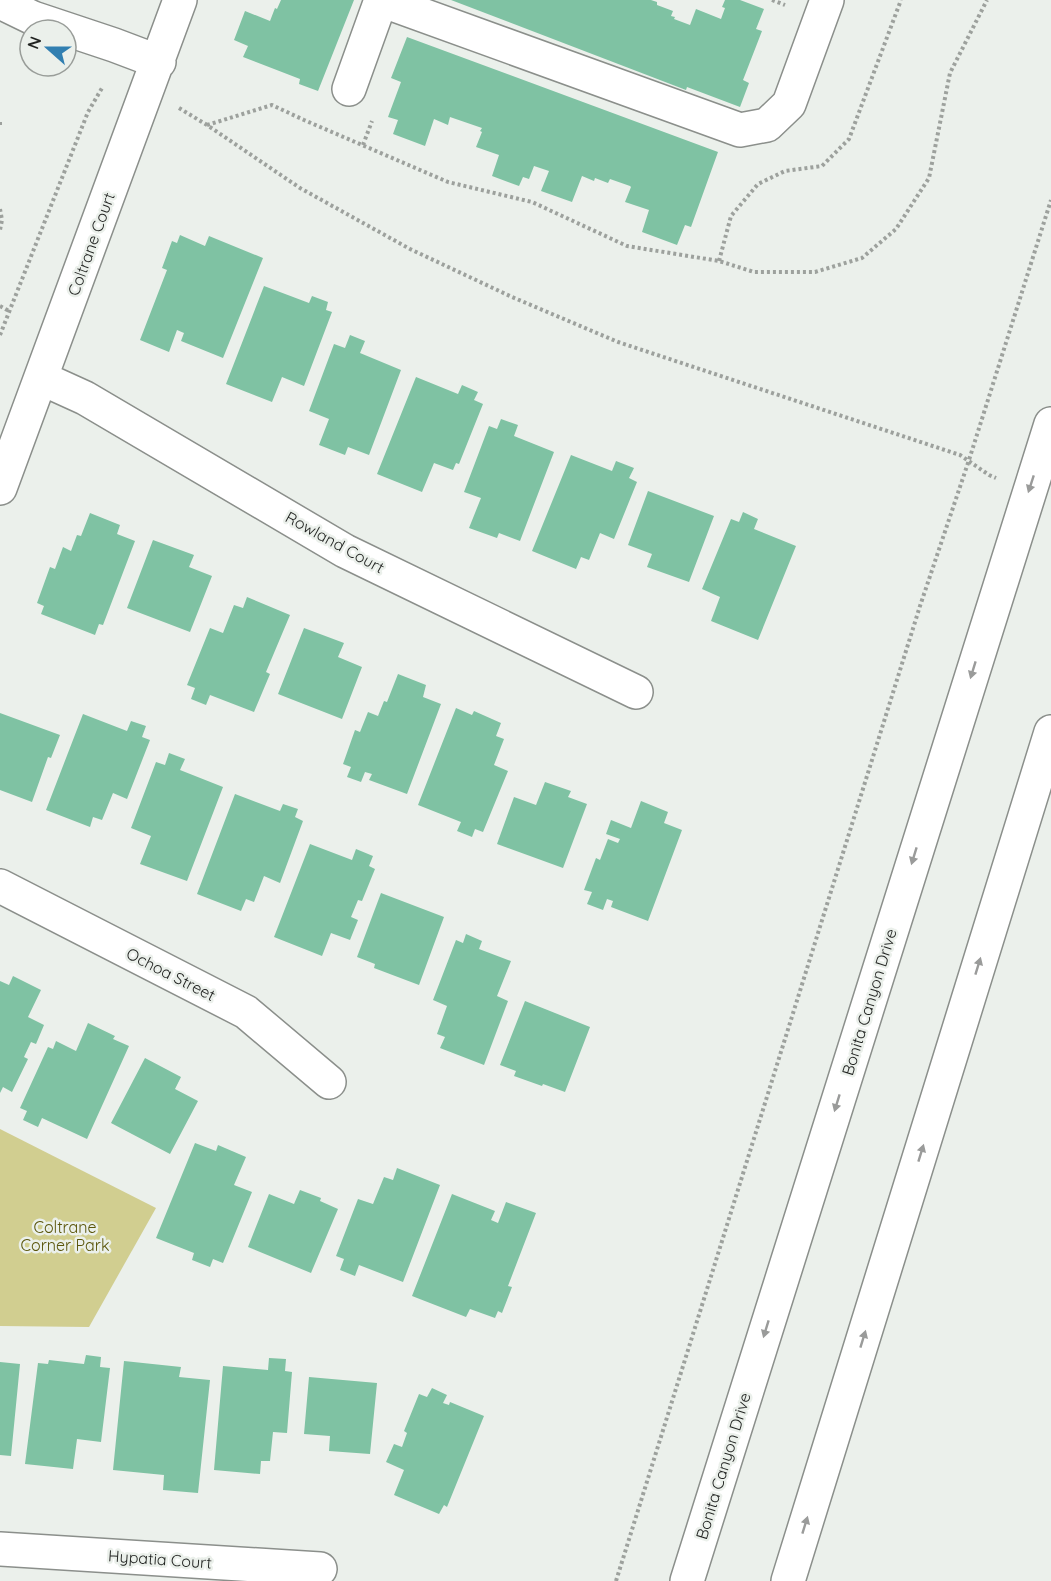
<svg xmlns="http://www.w3.org/2000/svg" width="1051" height="1581" font-family="Quicksand,sans-serif">
<style>
.green{fill:#d1ce90}
.building{fill:#7fc2a3}
.lines{fill:none;stroke-linecap:round;stroke-linejoin:round}
.minor-casing{stroke:#8b8f8b;stroke-width:36}
.major-casing{stroke:#8b8f8b;stroke-width:36}
.path{stroke:#9da19d;stroke-width:4;stroke-dasharray:3 3;stroke-linecap:butt}
.minor{stroke:#fff;stroke-width:33}
.major{stroke:#fff;stroke-width:33}
.oneway{fill:#9a9b9a}
.labels{text-anchor:middle;dominant-baseline:central;stroke-width:5;stroke-linejoin:round;paint-order:stroke}
.street-label{font-size:16px;fill:#1f211f;stroke:#ebf0eb}
.park-label{font-size:16px;fill:#5a550a;stroke:#ebf0eb}
</style>
<rect width="100%" height="100%" fill="#ebf0eb"/>
<!-- green -->
<path class="green" d="M0,1129l156,79 -67,119 -89,-1z"/>
<!-- building -->
<path class="building" d="M281,0h73l-36,91 -19,-7 1,-5 -57,-22 5,-11 -14,-6 11,-29 25,10 5,-13 2,1z
M451,0h200l6,2v3l16,6 -2,5 4,1 -1,2 16,6 6,-16 25,10 4,-11 -3,-1 3,-7h15l24,9 -8,20 6,2 -19,49 6,3 -9,24 -53,-20 -1,3z
M407,37l311,115 -27,75 -6,-2 -8,20 -35,-13 7,-22 -24,-8 6,-15 -1,-1 -20,-7 -2,4 -13,-5 -1,3 -12,-5 -10,26 -31,-11 8,-20 -15,-5 -5,13 -6,-2 -4,9 -27,-10 7,-21 -23,-8 6,-15 -2,-1 2,-3 -32,-11 -2,8 -14,-6 -9,27 -32,-12 5,-14 -10,-3 13,-35 -10,-4z
M180,235l25,11 4,-10 54,22 -40,100 -42,-17 3,-8 -7,-3 -8,22 -29,-12 27,-70 -5,-2 10,-27 5,2z
M264,286l45,17 3,-7 16,6 -2,8 6,2 -28,74 -22,-9 -10,25 -46,-18z
M350,335l15,6 -5,12 41,17 -32,85 -21,-8 -3,8 -26,-10 10,-26 -20,-8 25,-67 11,4z
M416,377l42,17 4,-9 16,7 -4,8 9,4 -24,60 -3,-1 -3,7 -19,-7 -12,29 -45,-18z
M501,419l17,6 -4,11 40,16 -34,89 -21,-8 -2,5 -28,-10 12,-30 -17,-6 25,-66 8,3z
M571,455l41,16 4,-10 18,7 -5,10 8,4 -23,57 -14,-6 -11,27 -8,-3 -5,12 -44,-18z
M648,491l66,25 -25,66 -42,-15 5,-13 -24,-9z
M743,512l15,7 -4,10 42,17 -38,94 -47,-19 9,-24 -18,-8 29,-70 8,3z
M90,513l30,12 -3,9 18,7 -32,84 -4,-1 -4,11 -54,-21 3,-8 -7,-3 13,-36 5,2 8,-22 8,4 6,-16 4,1z
M153,540l41,15 -5,12 23,9 -22,56 -63,-24z
M247,597l43,18 -24,57 4,2 -16,38 -44,-17 -4,10 -15,-6 4,-11 -8,-3 23,-57 13,5 11,-28 9,3z
M304,628l40,15 -6,14 24,10 -20,52 -64,-25z
M398,674l28,11 -3,12 18,7 -34,90 -38,-14 3,-6 -7,-2 -4,10 -14,-5 4,-10 -8,-3 12,-34 5,2 8,-20 10,4 6,-15 3,1z
M456,708l16,7 2,-4 27,12 -5,13 8,3 -10,26 14,6 -25,61 -8,-3 -3,8 -15,-6 4,-9 -43,-17z
M0,713l60,22 -9,23 -3,-1 -16,45 -32,-12z
M83,714l44,17 4,-10 15,5 -4,11 8,3 -23,59 -14,-6 -11,27 -9,-3 -3,10 -44,-17z
M169,753l16,6 -5,11 43,17 -36,94 -47,-17 11,-28 -20,-8 25,-66 9,3z
M545,782l26,9 -3,6 19,7 -24,64 -66,-24 17,-47 22,8z
M235,794l45,17 3,-7 15,5 -3,8 8,4 -23,62 -16,-7 -10,26 -8,-3 -5,12 -44,-17z
M641,801l27,11 -4,11 18,7 -34,91 -37,-14 2,-6 -6,-2 -4,11 -16,-6 5,-12 -8,-2 12,-32 4,2 8,-21 10,4 2,-4 -14,-5 5,-14 20,8z
M310,844l42,16 4,-11 17,7 -4,10 6,3 -13,32 -4,-1 -7,17 7,3 -8,20 -19,-7 -9,23 -48,-19z
M381,893l63,24 -25,68 -45,-17 1,-4 -18,-7z
M466,934l16,7 -3,8 32,12 -14,35 11,5 -24,64 -44,-17 5,-11 -8,-3 10,-28 -14,-6 23,-60 7,3z
M13,976l28,14 -13,27 16,8 -8,19 -5,-2 -7,15 4,2 -16,33 -9,-5 -3,6v-112l9,4z
M525,1001l65,26 -25,65 -22,-8 -1,2 -28,-10 2,-5 -16,-6z
M88,1023l27,13 -2,3 16,7 -42,93 -45,-21 -4,9 -15,-7 4,-9 -7,-3 28,-61 5,2 3,-8 20,10z
M145,1058l36,19 -6,12 23,12 -28,53 -59,-31z
M195,1143l21,8 2,-6 28,12 -12,28 18,7 -29,71 -10,-4 -3,8 -18,-7 2,-7 -38,-15z
M397,1168l43,17 -37,97 -44,-17 -4,11 -15,-6 4,-11 -8,-3 22,-57 15,5 11,-27 9,3z
M300,1190l21,8 -1,3 18,8 -27,64 -63,-26 21,-53 25,10z
M452,1194l43,17 -4,9 7,3 8,-21 30,11 -28,73 4,1 -10,26 -4,-2 -3,7 -25,-9 -4,8 -54,-21z
M86,1355l15,2 -1,10 10,1 -9,74 -24,-3 -4,30 -48,-5 13,-101 10,1 1,-4 35,4z
M269,1358l17,1 -1,12 7,1 -5,61 -14,-1 -3,29h-9l-1,13 -46,-4 9,-104 45,4z
M124,1361l57,6 -2,10 31,3 -12,113 -35,-3 1,-15 -51,-5z
M0,1362l20,2 -9,92 -11,-1z
M309,1377l68,6 -7,71 -41,-3 1,-15 -26,-2z
M432,1388l15,7 -4,8 6,2 1,-3 34,14 -37,91 -3,-2 -5,9 -45,-19 10,-25 -18,-8 8,-18 8,3 5,-14 -3,-2 15,-37 8,3z"/>
<g class="lines">
<!-- minor casing -->
<g class="minor-casing">
<path id="minor" d="M381,0l359,130 27,-5 22,-21 38,-104
M0,2l33,16 81,27 45,17
M349,89l32,-89
M41,378l44,20 260,153 291,141
M0,488l180,-488
M0,886l246,126 83,70
M0,1549l320,20"/>
</g>
<!-- major casing -->
<g class="major-casing">
<path id="major" d="M687,1581l364,-1157
M788,1581l263,-849"/>
</g>
<!-- path -->
<path class="path" d="M772,0l13,5
M179,108l28,17 93,63 110,61 102,48 106,45 342,113 29,20 7,3
M0,122v3
M207,125l65,-20 32,15 144,62 84,20 95,44 92,15 35,11h61l47,-14 34,-29 33,-51 21,-105 37,-73
M363,145l9,-24
M0,209l2,11 -2,10
M719,261l12,-45 27,-32 27,-13 37,-5 27,-27 52,-139
M0,306l9,5
M0,335l88,-223 14,-24
M616,1581l304,-975 49,-146 82,-260"/>
<!-- minor -->
<use href="#minor" class="minor"/>
<!-- major -->
<use href="#major" class="major"/>
</g>
<!-- one-way arrows -->
<defs><path id="oneway-solid" d="M-6-.8H1V-3.2L6.5 0L1 3.2V.8H-6Z" transform="scale(1.5)"/></defs>
<g class="oneway">
<use href="#oneway-solid" transform="translate(1031 484) rotate(108)"/>
<use href="#oneway-solid" transform="translate(973 670) rotate(107)"/>
<use href="#oneway-solid" transform="translate(914 856) rotate(107)"/>
<use href="#oneway-solid" transform="translate(978 966) rotate(-73)"/>
<use href="#oneway-solid" transform="translate(837 1103) rotate(107)"/>
<use href="#oneway-solid" transform="translate(921 1153) rotate(-73)"/>
<use href="#oneway-solid" transform="translate(766 1329) rotate(107)"/>
<use href="#oneway-solid" transform="translate(863 1339) rotate(-73)"/>
<use href="#oneway-solid" transform="translate(805 1525) rotate(-73)"/>
</g>
<g class="labels">
<!-- street labels -->
<g class="street-label">
<text transform="translate(91 244) rotate(-70)">Coltrane Court</text>
<text transform="translate(335 542) rotate(29)">Rowland Court</text>
<text transform="translate(171 974) rotate(27)">Ochoa Street</text>
<text transform="translate(869 1002) rotate(-73)">Bonita Canyon Drive</text>
<text transform="translate(723 1466) rotate(-73)">Bonita Canyon Drive</text>
<text transform="translate(160 1559) rotate(4)">Hypatia Court</text>
</g>
<!-- park labels -->
<g class="park-label">
<text x="65" y="1227">Coltrane<tspan x="65" dy="18">Corner Park</tspan></text>
</g>
</g>
<!-- north arrow -->
<g transform="translate(48 48) rotate(291)"><circle r="28" fill="#ebf0eb" stroke="#999d99" stroke-width="1.5"/>
<path d="M0-4.5L10 22L0 15L-10 22Z" fill="#317fb1"/>
<text y="-9" font-size="16" font-weight="bold" text-anchor="middle" fill="#1f211f">N</text>
</g>
</svg>
